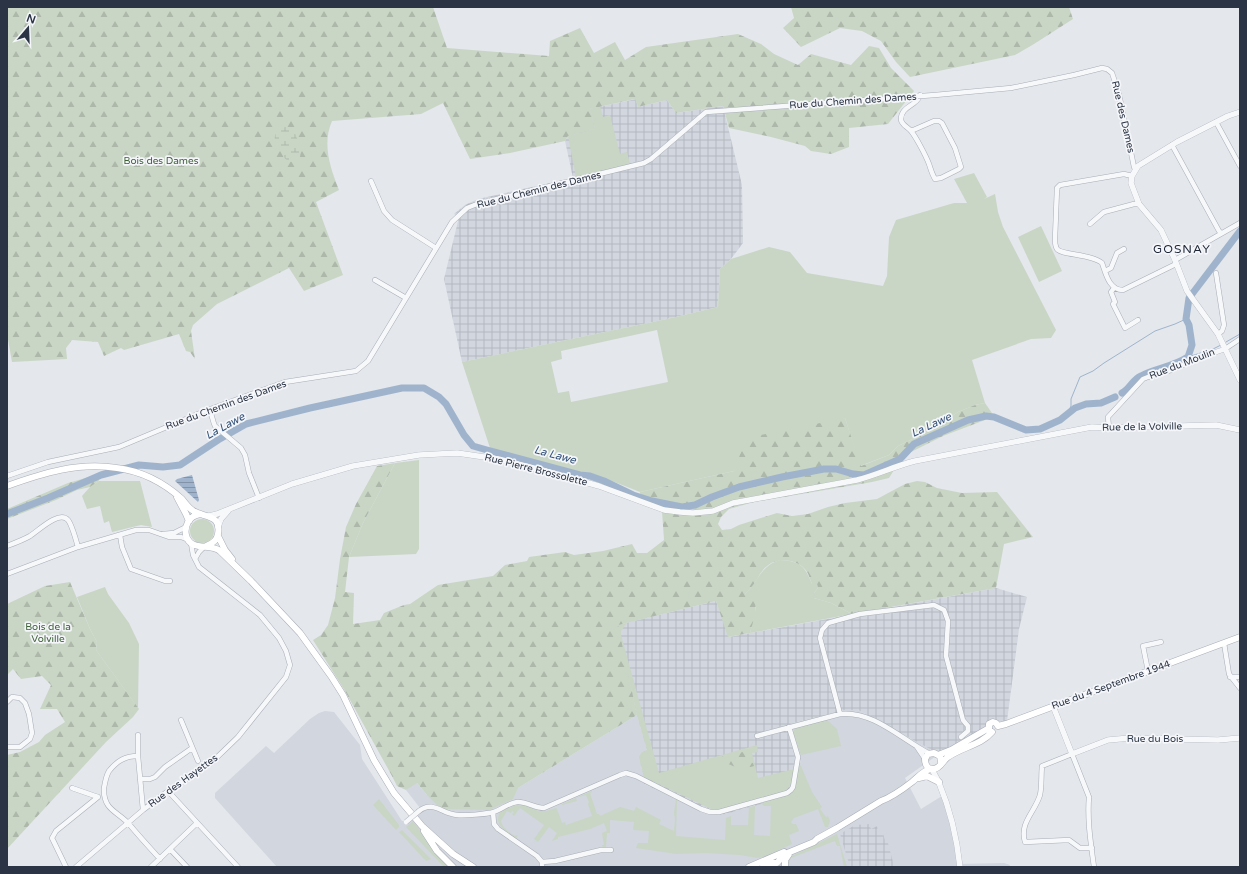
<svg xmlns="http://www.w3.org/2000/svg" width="1247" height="874" font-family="'Varela Round',sans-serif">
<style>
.built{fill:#d2d6de}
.industrial{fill:url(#industrial-grid)}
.grass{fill:#c9d6c5;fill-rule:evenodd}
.forest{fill:url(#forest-firs)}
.wetland{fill:url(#wetland-marsh)}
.water{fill:url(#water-rules)}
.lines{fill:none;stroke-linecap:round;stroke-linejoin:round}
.stream{stroke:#9fb4cc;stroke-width:1}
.river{stroke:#9fb4cc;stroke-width:7}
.minor-casing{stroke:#a9aeb7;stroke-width:5.5}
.tertiary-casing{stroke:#a9aeb7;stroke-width:6}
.secondary-casing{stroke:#a9aeb7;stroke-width:7}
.minor{stroke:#f7f8fa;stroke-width:4.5}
.tertiary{stroke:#f7f8fa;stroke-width:5.5}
.secondary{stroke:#fff;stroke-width:6}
.minor-bridge-casing{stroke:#a9aeb7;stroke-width:5.5;stroke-linecap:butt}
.minor-bridge{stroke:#f7f8fa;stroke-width:4.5}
.labels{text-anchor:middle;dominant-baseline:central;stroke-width:3.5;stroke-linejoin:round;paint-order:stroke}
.street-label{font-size:10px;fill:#2b3445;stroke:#f4f6f9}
.park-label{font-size:10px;fill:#3f6138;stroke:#f4f6f9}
.water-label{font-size:11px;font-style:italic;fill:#34527a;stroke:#f4f6f9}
.quarter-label{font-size:12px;letter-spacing:1px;fill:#1d2536;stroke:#f4f6f9}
</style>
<defs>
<pattern id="industrial-grid" width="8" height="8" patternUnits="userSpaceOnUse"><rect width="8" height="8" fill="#d2d6de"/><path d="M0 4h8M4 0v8" fill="none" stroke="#b4b8c0"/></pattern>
<pattern id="forest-firs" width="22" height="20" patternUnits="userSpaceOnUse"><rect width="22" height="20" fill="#c9d6c5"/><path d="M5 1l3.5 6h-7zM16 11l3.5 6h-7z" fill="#adb8ab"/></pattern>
<pattern id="wetland-marsh" width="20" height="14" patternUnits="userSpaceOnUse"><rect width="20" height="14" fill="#c9d6c5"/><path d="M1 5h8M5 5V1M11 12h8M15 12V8" fill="none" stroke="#adb8ab"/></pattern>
<pattern id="water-rules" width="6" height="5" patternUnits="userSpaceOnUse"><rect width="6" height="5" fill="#9fb4cc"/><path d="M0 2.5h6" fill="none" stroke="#8293a7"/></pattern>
</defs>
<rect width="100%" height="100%" fill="#e4e7ec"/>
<!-- built -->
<path class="built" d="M845,710h13l81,44 -34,24 16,31 21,-13 10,29 6,39 46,-1 6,2 -1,2h-732l-62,-69v-5l51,-47 8,7 36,-34 9,-6 6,-2 9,1 26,33 2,14 40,62h4l14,-13 -14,-18 10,-8 11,13 91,-7 119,-73 10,35 -8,8 5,19v7l67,30 7,1 31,-8 47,-20 5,-29 -11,-34z"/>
<!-- industrial -->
<path class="industrial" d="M636,99l2,8 29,-7 9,13 47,-7 19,79 1,58 -12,16 -11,10 -2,38 -51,12 -205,43 -18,-83 15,-62 -5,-3 11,-9 13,-6 95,-21 -8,-37 3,-5 22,-27z
M996,588l31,9 -8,32 -12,92 -13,1 -55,32 -81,-44h-13l-55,14 11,34 -5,29 -10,10 -61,17 -7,1 -7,-1 -67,-30v-7l-5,-19 2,-5 6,-3 -10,-35 -20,-90 99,-24 13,36z
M869,824l2,5 6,-3 2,9 4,-1 3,9h2l6,23 -44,1 -10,-33 15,-9z"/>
<!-- grass -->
<path class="grass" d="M600,106l3,11 7,-2 10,39 7,-2 3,12 -54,13 -8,-41 27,-7 -5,-20z
M974,173l13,24 -3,2 11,-5 3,18 5,15 53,103 -5,8 -20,1 -59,21 13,43 -10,2 -17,7 -25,17 -35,17 -9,9 -29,11 -15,-48 -111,53 -94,21 -33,-13 -117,-31 -28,-86 205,-43 51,-12 2,-38 11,-10 38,-12 21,5 17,21 76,13 4,-10 2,-39 7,-17 58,-17h13l-13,-24zM657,330l11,52 -97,20 -2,-11 -11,2 -7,-31 11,-3 -1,-8z
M1041,226l21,45 -23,11 -21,-45z
M419,460v89l-3,5 -67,3 14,-34 32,-60z
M99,481h41l12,46 -11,-2 -29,7 -3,-11 -5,2 -4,-17 -13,3 -5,-13 8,-9z
M190 531a12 12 0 1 1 24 0a12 12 0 1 1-24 0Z
M780,560c20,1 25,6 32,24h5l1,4 -4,5v5l17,5 21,11 -102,19 6,-26 -11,-13c14,-13 15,-28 35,-34z
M105,587l3,7 21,29 10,21 -1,64 -42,-58 1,-8 -7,-13 -13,-32z
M627,623l-6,8v4l38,138 98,-28 1,7 -6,1 6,25 36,-9c-2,8 -1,17 -9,22l-68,19 -6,-1 -67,-32 -5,-19 2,-5 6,-3 -10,-35 -20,-90z
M826,719l11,10 4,17 -40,9 -8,-22 1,-4 3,-2z
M800,765l1,1 11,26 10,15 -2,2 6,8 2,-1 2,5 -2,6h-3l-7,-18 -24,9 -3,4 2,2h3l3,7 -10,4 3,9 -26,12 -8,2 -18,-3 -34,-2 -30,1 -40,-6 2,-5h10l1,-12 -16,-1 1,-8 -24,-2v13h-3l-1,14 -3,1 -1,-3h2l-2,-12 5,-2 -3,-8 -14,6 -32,8v2l-6,2 5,-8 -8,-6 -11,15 -4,-3 10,-14 -24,-17 -6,8 -2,-2 2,-2 -2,-1 -1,2 -4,-2 -6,10c2,8 8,11 14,15l3,-1 -2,3c-10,-7 -23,-12 -16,-26l18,-8 7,1 14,6h7l10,-3 1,1 5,14 3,-1 1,3 26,-9 -4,-12 1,-2 -3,-7 -10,3 1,3 -15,4v-1l30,-13v1l-2,1 7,21h2l1,2 20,-9 14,4 2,-4 25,13 -2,4 15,7 1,-12 -1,-6 2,-14h1l-1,37 49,4 1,-22 5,-2v9h17l1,-18 6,-1 -1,29 16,1 1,-30h-7l-3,-3 29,-10 8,-27z
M379,799l20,26v2l-3,3 -23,-25z
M413,821l26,35 13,11h-8l-38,-40z
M402,830l29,29 -5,2 -27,-29z
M837,834l10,33h-3l-4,-21h-3l-2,-5 -44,17 -3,6 1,3h-2v-4l3,-6z"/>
<!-- forest -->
<path class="forest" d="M7,7h426l14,41 102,8 1,-15 30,-13 14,25 21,-11 10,18 21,-13 92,-13 23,10 13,10 24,11 13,-11 40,11 18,-19 10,2 12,20 23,23 -26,33 -39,4v19l-18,7 -20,-3 -6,-5 -34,-9 -42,-9 -6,-22 -47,7 -9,-13 -29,7 -3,-8 -45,10 5,20 -27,7 -3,5 -55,12 -40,6 -27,-56 -22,11 -89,7c-10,23 -2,46 7,69l-23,12 27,73 -39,16 -15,-23 -72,36 -24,21 -2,6 4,28 -5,-7 -4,-1 -7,-17 -55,16 -3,-2 -17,8 -6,-14 -26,-2 -6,8 1,11 -55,3 -5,-28z
M791,7h278l4,12 -39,25 -19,11 -105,22 -14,-15 -15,-21 -19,-10 -22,-3 -39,19 -18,-19 11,-10z
M985,403l7,10 -7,7 -42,16 -32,16 -9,9 5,5 -13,4 -5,8 -17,4 -118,20 -25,7 -8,8 -3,7 4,6 9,-1 8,-4 38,-12 15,3 16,-2 20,-7 17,-4 32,-4 28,-15 12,-3 8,1 12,6 25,5 35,-1 36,45 -29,7 -8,44 -144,26 -21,-11 -17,-5v-5l4,-5 -1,-4h-5c-2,-4 -3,-9 -5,-12 -8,-13 -30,-16 -41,-5 -2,1 -4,5 -6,7 -4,8 -9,14 -15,20 2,1 4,1 6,2 10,7 1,28 -1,37l-22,4 -12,-36 -98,24 19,90 -119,73 -5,11 -24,11 -48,-1 -14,-14 -10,-12 -11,7 -9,-4 -5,-10 -47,-85 -32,-51 8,-5 7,-10 7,-27 5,-39 6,-32 10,-23 21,-38 18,-3 -32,60 -14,34 -4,35 9,1 -1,31 27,-4 4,-7 20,-8 6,-1 28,-19 55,-9 12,-11 22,-4 2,-4 36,-5 9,3 29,-4 29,-7 5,9h10l17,-13 -2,-29 -21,-10 -1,-9 94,-21 12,-33 99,-20 16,48 28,-11 9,-9 35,-17 25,-17 17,-7z
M96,475l3,6 -9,6 -13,3 -21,10 -49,19v-10l61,-26z
M70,582l20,47 7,13 -1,8 43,59 -6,8 -27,25 -99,107v-94l13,-3 19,-10 6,-7 20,-13 -8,-13h-17l11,-24 -9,-9 -21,3 -8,-10 -6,6v-71l38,-18z
M747,751l1,11 5,1 1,3c-5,2 -13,2 -18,1 -7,-2 -5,-4 -13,-2l-4,-2 -2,-5z"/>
<!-- wetland -->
<path class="wetland" d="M285,127c3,0 6,1 9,4 3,6 8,20 6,26l-9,5c-8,-3 -7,-6 -10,-11 -5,-9 -9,-11 -4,-21z"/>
<!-- water -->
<path class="water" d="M192,475l7,25 -1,2 -23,-21 2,-2z"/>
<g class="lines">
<!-- stream -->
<path class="stream" d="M1226,342l14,-8
M1188,357l25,-8 8,-4
M1068,413l3,-7v-7l9,-22 13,-6 11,-8 51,-32 20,-7 11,-5"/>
<!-- river -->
<path class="river" d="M1122,393c8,-4 10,-13 19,-17 15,-8 32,-9 47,-19l4,-12 -3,-20 -3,-6 3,-21 51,-67
M7,514l41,-16 53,-23 38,-10 24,2 17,-2 38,-25 28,-16 64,-16 92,-20h22l15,9 7,7 18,31 9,11 14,4 93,25 10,1 14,5 29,14 19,6 30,6 13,-2 17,-8 27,-10 43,-10 42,-8h12l17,5 11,1 36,-16 14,-15 54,-24 18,-4 8,1 32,13 14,-1 20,-9 15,-12 11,-4 15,-1 14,-6"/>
<!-- minor casing -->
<g class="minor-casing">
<path id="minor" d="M1216,122l24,44
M911,131l23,-10h5l3,2 13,25 6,19 -2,2 -18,9 -6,1c-3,-5 -4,-9 -6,-15 -3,-8 -13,-27 -18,-33 -3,-4 -10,-6 -10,-12 0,-9 8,-12 13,-16 3,-2 5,-5 6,-8
M1172,145l47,86 2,2
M1132,176l-8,-2 -64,11 -3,3 -2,51c0,3 0,7 2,10 4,6 35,5 45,14 4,11 7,27 21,27l53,-26
M371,181l13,30 8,9 44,28
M1090,224l14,-12 30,-8h5
M1175,260l65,-37
M1105,271l6,-3 6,-15 7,-4
M1216,273l8,52 -2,6 -4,3
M375,280l31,18
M1114,288l-3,4 4,10 -2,2 12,24 13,-8
M209,410c4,6 3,10 6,16l26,22 4,7 4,18 10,25
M1109,428l-1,-11 35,-38 5,-2 23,-7 33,-14 21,-7 15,-10
M7,476l41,-14 71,-15 86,-36 80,-29 71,-11 12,-10 84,-139 15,-14 10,-4 167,-41 7,-4 55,-47 229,-17 76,-7 63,-13 28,-7 5,1 5,4 7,21 15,73 1,2
M163,534l11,-1 12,-6
M120,535l2,12 9,22 34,12h5
M7,546c8,-3 16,-6 23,-10 8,-5 29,-26 38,-16 4,5 8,20 10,27
M195,559l4,-7 5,-5
M7,574l71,-27 58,-17h13l20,7h12l8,3
M1224,643l5,31 11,14
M1148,671l-5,-25 18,-4
M1230,677h10
M7,702l5,-5 8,1 5,5 4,11 3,19 -2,6 -10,8h-13
M840,714l-20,-76 2,-8 6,-7 32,-9 74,-9 10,5 4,11 -2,35 17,64 5,6v5l-7,6
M181,720l17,41
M138,735v21l5,54
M757,736l83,-22c33,-4 62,26 90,40
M917,747l8,12
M138,756c-13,0 -21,5 -29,15 -3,5 -4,11 -5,17 -1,22 13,23 25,36 10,12 20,23 31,35
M140,779h10l5,-2 10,-10 27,-19
M72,788l26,9
M168,791l70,76
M419,811c14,-11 23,3 38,4 7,1 30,-1 37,-3 8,-3 15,-9 23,-10 9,-1 17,6 27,6l76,-33 6,-2 10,3 65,33 9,3h9l68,-19 4,-3 2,-3 5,-30 -9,-30
M493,812l1,12 4,5 39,27 5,6v5
M1092,848h-12l-11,-8 -44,2c-6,-19 10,-30 15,-47 2,-9 1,-20 2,-29l30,-12 17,43c-2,23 2,48 5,70
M170,849l17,18
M542,862l13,-1 46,-11h10
M66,867l-14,-29 4,-7 42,-34
M76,867l67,-57 25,-19 43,-28 27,-26 48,-60 4,-12 -4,-14 -7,-13 -19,-23 -61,-48 -6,-12 -2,-12
M151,867l46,-44"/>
</g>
<!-- tertiary casing -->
<g class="tertiary-casing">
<path id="tertiary" d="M1240,112l-12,4 -51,26 -39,24 -6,10 -1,7 8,21 22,26 14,30 12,31 31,43 22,46
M209,516l8,-2 75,-30 61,-18 66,-11 38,-2 41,6 51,13 50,14 65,24 16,2 13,1 20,-2 20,-8 124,-23c20,-5 38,-14 58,-19l177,-34 17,1 107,-3 24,5
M218,527l3,-8 7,-8
M1053,706l19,48 36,-14 22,-2 88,2 22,-2
M932,769c2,5 5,9 7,14 11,26 18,56 21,84"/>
</g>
<!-- secondary casing -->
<g class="secondary-casing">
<path id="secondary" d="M7,486c36,-13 71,-24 110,-18 24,3 47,15 65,31 3,4 6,8 10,11 10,8 30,3 26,24 -1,6 -6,10 -12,12
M177,497l9,17 3,7
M200,514c-5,1 -10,4 -12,8 -2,4 -3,9 -2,13 4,17 24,8 34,16l31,30 49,52 31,43 12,19 31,65 20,33 28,33 31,28 20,13
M218,536l7,14 7,9
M998,726l8,-2 234,-87
M989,728v-4l4,-2 3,1 2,3
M938,755l13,-5 38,-22
M941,762l-1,-6 -6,-3 -6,1 -3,5c0,6 3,11 9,10 7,-1 9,-9 14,-12 14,-10 33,-12 44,-25
M919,778l8,-2 12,6
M424,831l13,20 16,16
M761,863h16l8,-9 29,-12 3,-3 20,-11 44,-27c11,-4 22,-12 31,-19 6,-5 11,-11 18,-13
M749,867l35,-15
M785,867v-7l4,-6"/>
</g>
<!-- minor -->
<use href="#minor" class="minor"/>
<!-- tertiary -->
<use href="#tertiary" class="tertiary"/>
<!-- secondary -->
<use href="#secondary" class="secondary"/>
<!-- minor-bridge casing -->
<g class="minor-bridge-casing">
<path id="minor-bridge" d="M406,822l13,-11"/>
</g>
<!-- minor-bridge -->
<use href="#minor-bridge" class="minor-bridge"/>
</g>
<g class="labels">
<!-- street labels -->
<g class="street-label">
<text transform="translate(853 101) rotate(-4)">Rue du Chemin des Dames</text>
<text transform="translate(1123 117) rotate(77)">Rue des Dames</text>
<text transform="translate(539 190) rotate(-14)">Rue du Chemin des Dames</text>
<text transform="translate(1182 364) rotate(-21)">Rue du Moulin</text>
<text transform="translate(226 405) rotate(-20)">Rue du Chemin des Dames</text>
<text transform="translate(1142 427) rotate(-1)">Rue de la Volville</text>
<text transform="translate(536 470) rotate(14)">Rue Pierre Brossolette</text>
<text transform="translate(1111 685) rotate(-20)">Rue du 4 Septembre 1944</text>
<text x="1155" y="739">Rue du Bois</text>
<text transform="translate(183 781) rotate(-36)">Rue des Hayettes</text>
</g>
<!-- park labels -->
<g class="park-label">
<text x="161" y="161">Bois des Dames</text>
<text x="48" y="627">Bois de la<tspan x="48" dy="12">Volville</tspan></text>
</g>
<!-- water labels -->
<g class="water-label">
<text transform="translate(931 425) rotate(-25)">La Lawe</text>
<text transform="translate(225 426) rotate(-29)">La Lawe</text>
<text transform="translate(555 455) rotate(15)">La Lawe</text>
</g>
<!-- quarter labels -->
<g class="quarter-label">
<text x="1182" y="249">GOSNAY</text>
</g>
</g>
<!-- border -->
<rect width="1247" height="874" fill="none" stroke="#2b3445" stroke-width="16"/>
<!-- north arrow -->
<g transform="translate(28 28) rotate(19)" stroke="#f4f6f9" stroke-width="3" paint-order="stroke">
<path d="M0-3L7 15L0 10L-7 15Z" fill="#2b3445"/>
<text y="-6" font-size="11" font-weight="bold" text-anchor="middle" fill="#2b3445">N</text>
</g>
</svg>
